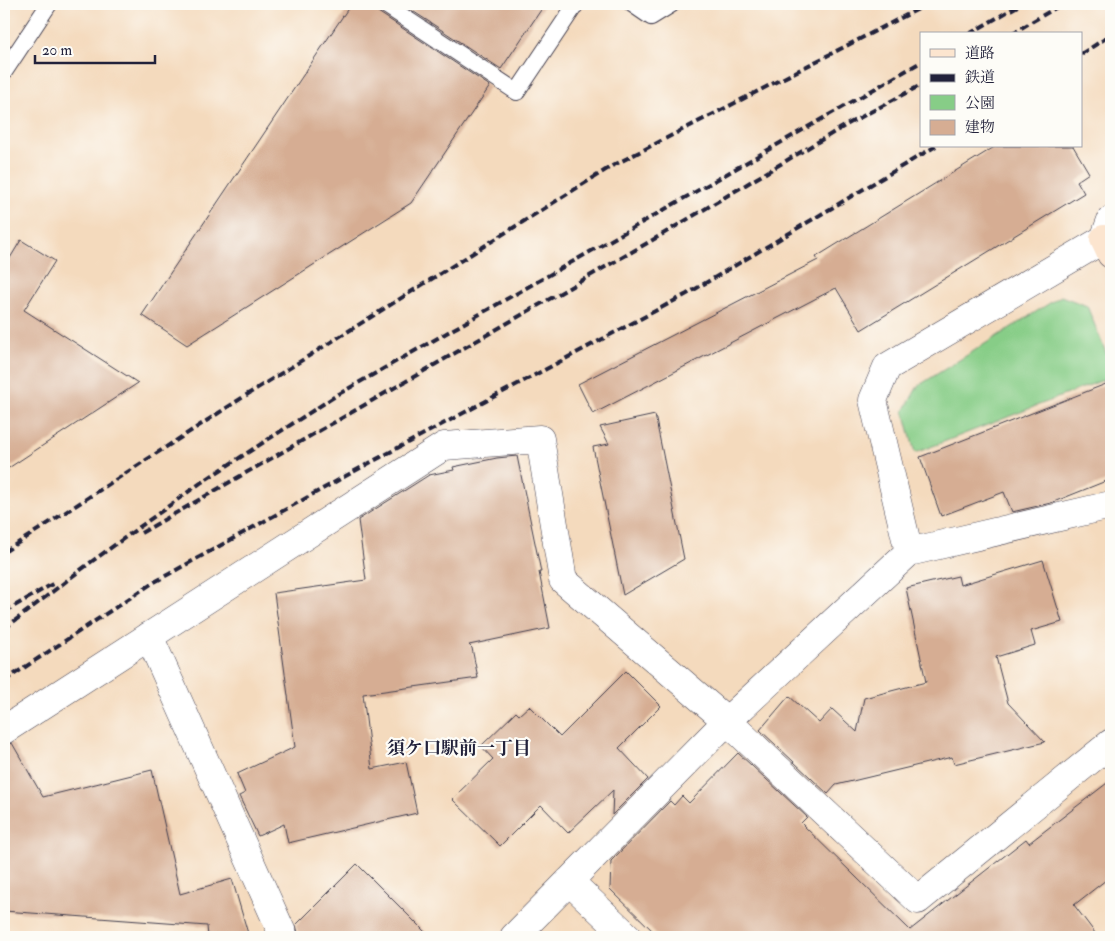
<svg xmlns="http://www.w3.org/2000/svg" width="1115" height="941" font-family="'IM FELL Double Pica','Noto Serif JP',serif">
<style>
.green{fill:#87cd87;stroke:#547861}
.building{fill:#d6ad93}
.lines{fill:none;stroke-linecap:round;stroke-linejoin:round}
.lane-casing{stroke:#423e4e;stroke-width:18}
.street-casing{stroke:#423e4e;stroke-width:29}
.secondary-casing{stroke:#423e4e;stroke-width:29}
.lane{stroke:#fff;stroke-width:16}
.street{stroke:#fff;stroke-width:28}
.secondary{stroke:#fce5cf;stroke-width:28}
.rail{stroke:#22223b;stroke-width:4;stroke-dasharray:8 4;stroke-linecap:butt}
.labels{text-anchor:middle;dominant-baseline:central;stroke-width:4.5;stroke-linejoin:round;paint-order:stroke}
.neighbourhood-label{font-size:18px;font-weight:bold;fill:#22223b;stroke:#fdfcf7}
</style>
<rect width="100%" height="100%" fill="#fdfcf7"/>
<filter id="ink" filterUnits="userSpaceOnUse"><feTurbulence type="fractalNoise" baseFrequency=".02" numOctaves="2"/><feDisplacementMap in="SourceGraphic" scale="10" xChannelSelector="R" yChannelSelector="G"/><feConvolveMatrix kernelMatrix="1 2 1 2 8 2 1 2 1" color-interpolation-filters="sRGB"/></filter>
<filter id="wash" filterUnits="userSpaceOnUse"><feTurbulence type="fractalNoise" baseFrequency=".0096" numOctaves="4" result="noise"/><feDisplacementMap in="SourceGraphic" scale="20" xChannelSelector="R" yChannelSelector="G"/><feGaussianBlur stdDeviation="1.12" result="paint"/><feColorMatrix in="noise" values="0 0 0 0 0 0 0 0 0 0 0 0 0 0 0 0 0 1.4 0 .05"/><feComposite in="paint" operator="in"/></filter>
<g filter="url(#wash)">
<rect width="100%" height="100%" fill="#f4dabd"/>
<!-- green -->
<path class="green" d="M1061,296l26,10 24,59v12l-196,76 -11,-42 14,-25z"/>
<g id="blocks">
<!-- building -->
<path class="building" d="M351,4h23l4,8 112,74 -79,117 -224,142 -45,-30z
M402,4h143l-44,65z
M996,146h77l16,27 -12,8 7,12 -223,137 -25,-42 -243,126 -15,-30 240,-124 -2,-3z
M21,240l34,21 -31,49 114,73 -134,88v-203z
M1111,382v97l-60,24 -39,9 -8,-20 -63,24 -21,-59z
M655,415l29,144 -61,36 -30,-148 16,-3 -9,-17z
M517,456l24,116h-2l11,56 -81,17 3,3 6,30 -115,16 9,75 34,-7 11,51 -129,30 -4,-19 -26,12 -19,-40 6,-3 -8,-19 58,-27 -21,-154 92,-13 -8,-60 71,-45 25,-5 -1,-3 44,-9z
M1043,560l19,62 -31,9 4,14 -39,12 12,46 37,39 -91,22 -2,-7 -116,28 -8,9 -68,-64 29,-34 30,27 13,-14 25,23 7,-34 62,-16 -20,-94 52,-12 2,9z
M626,671l35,35 -42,42 29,31 -36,36 1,-25 -45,43 -27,-28 -41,41 -48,-47 41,-40 -12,-13 35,-34 3,3 10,-9 31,31z
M12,743l31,54 109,-27 28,124 52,-15 17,58h-41l-1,-11 -203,-15v-166z
M738,753l69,64 -6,6 109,107 116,-91 3,4 82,-63v96l-37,29 24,32h-439l-49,-48 1,-28 59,-60 4,4 8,-9 7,7z
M357,864l73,73h-131l-3,-12z"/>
</g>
</g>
<g filter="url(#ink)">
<use href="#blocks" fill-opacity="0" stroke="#423e4e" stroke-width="1"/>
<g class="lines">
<!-- lane casing -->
<g class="lane-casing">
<path id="lane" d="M384,4l133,88 59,-88
M632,4l19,13 21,-13
M4,72l45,-68"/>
</g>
<!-- street casing -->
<g class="street-casing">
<path id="street" d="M909,552l-36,-152 14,-33 217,-128 7,-19
M149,636l135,301
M4,730l440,-284 96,-7 23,141 164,141 191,179 193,-157
M569,881l59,56
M514,937l213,-216 182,-169 202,-47"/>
</g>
<!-- secondary casing -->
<g class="secondary-casing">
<path id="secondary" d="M1104,239l7,15"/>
</g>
<!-- lane -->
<use href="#lane" class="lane"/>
<!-- street -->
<use href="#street" class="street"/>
<!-- secondary -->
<use href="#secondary" class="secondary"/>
<!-- rail -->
<path class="rail" d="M969,34l52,-30
M1011,34l51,-30
M1081,54l30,-19
M141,533l515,-295 192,-114 73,-39
M4,552l244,-158 364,-228 316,-162
M4,612l50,-29
M4,629l87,-67 111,-80 135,-87 311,-176 273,-157
M4,681l147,-97 211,-117 325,-173 249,-148"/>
</g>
</g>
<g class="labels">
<!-- neighbourhood labels -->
<g class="neighbourhood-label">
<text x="459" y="748">須ケ口駅前一丁目</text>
</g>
</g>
<!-- margin -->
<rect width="1115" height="941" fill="none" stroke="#fdfcf7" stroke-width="20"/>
<!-- legend -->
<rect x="920" y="32" width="162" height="115" fill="#fdfcf7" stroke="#a5a5ac"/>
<rect x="930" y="49" width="25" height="8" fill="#fce5cf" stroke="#a5a5ac"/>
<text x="965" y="58" font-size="15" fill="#22223b">道路</text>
<rect x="930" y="74" width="25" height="8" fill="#22223b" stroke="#a5a5ac"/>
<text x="965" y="82" font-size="15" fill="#22223b">鉄道</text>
<rect x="930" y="95" width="25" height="15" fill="#87cd87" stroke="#a5a5ac"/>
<text x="965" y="108" font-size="15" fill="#22223b">公園</text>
<rect x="930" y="120" width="25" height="15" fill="#d6ad93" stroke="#a5a5ac"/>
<text x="965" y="132" font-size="15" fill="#22223b">建物</text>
<!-- scale -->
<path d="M35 55v8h120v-8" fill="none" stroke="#22223b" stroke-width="2.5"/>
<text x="42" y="55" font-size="15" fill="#22223b" stroke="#fdfcf7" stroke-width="4" paint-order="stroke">20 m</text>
</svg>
